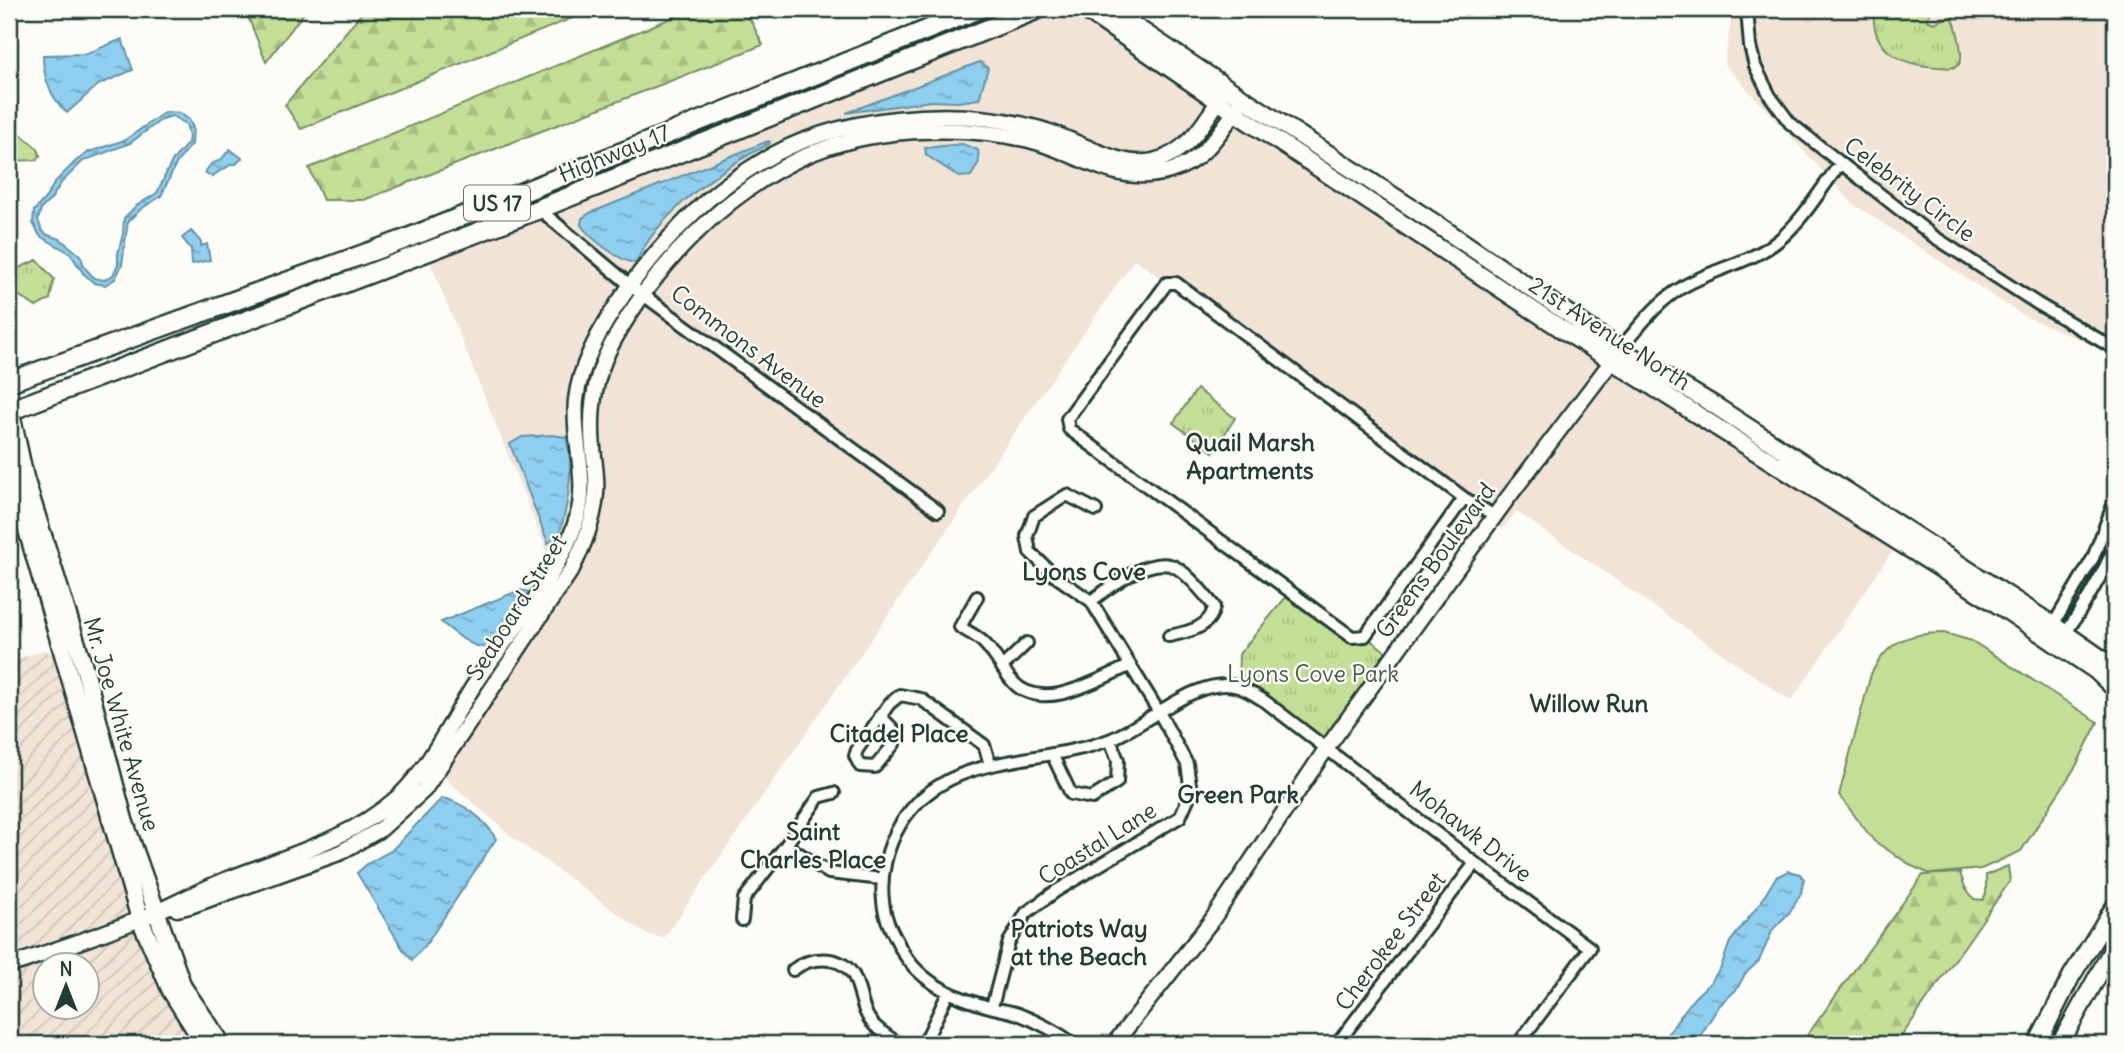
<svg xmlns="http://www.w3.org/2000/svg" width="2124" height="1053" font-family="Delius,sans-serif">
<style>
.built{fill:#f1e3d6}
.industrial{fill:url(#industrial-furrows);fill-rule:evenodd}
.grass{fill:#c3de95;stroke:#718e64;stroke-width:2}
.forest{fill:url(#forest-firs);stroke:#718e64;stroke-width:2}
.park{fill:url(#park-tufts);stroke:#718e64;stroke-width:2}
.water{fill:url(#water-ripples);stroke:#6294a4;stroke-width:2;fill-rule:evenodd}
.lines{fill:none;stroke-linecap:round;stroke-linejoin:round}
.stream{stroke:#6294a4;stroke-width:2.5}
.minor-casing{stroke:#1f3d34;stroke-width:16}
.tertiary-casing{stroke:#1f3d34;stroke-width:19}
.secondary-casing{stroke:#1f3d34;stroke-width:21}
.trunk-casing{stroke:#1f3d34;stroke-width:23}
.minor{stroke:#fdfcf7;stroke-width:10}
.tertiary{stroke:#fdfcf7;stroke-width:14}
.secondary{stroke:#fdfcf7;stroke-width:16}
.trunk{stroke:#fdfcf7;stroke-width:18}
.labels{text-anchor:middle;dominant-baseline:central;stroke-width:5;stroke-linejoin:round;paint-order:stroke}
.shield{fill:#fdfcf7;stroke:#62766e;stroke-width:2}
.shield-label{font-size:21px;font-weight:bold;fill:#1f3d34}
.street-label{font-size:23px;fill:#1f3d34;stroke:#fdfcf7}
.park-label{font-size:23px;fill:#405d47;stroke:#fdfcf7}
.neighbourhood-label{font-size:24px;font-weight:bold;fill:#1f3d34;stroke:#fdfcf7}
</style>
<defs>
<pattern id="industrial-furrows" width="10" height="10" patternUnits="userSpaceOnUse" patternTransform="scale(1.75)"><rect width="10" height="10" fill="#f1e3d6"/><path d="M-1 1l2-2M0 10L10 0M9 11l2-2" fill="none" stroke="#cec4b8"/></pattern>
<pattern id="forest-firs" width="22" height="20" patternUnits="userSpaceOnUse" patternTransform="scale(1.75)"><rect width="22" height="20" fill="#c3de95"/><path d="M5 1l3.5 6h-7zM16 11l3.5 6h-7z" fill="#a7bf81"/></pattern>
<pattern id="park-tufts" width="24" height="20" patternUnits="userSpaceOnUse" patternTransform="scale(1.75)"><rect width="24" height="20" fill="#c3de95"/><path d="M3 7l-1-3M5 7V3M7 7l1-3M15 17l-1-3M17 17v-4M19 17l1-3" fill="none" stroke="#a7bf81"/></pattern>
<pattern id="water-ripples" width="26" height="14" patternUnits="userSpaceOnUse" patternTransform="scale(1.75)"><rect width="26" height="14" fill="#8eceef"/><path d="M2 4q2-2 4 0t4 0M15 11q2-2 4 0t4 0" fill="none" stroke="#73a8c2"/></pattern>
</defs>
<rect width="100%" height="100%" fill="#fdfcf7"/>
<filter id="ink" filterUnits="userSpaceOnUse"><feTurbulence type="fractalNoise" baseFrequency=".0143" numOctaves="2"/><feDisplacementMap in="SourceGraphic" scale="14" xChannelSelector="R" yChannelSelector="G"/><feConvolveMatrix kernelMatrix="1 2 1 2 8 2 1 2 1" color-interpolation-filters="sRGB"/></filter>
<g filter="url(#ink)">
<!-- built -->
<path class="built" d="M1038,9h46l806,530 3,11 -102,151 -275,-190 -13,18 -368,-270 -471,679 -18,-4 -135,-98 -74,-65 124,-185 -135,-334z
M1733,9h382v346l-93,-40 -170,-112 -128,-139z"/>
<!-- industrial -->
<path class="industrial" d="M44,650l41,20 77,269 60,105h-213v-382zM46,965h42v42h-42z"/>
<!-- grass -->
<path class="grass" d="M1944,633l28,8 126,81 -22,44 -55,85 -40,18 -51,5 -16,-7 -40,-26 -35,-46 32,-121c17,-33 36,-41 73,-41z"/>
<!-- forest -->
<path class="forest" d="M245,9h62l-41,53z
M365,9h229l-293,120 -16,-24z
M693,9h52l18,36 -399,155h-41l-14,-32z
M2008,866l2,15 -114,163h-95l122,-169 37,-2 5,14 9,12 9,1 3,-6v-19z"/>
<!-- park -->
<path class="park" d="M1874,9h58l-5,11 7,3 18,-7c4,9 13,40 7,48 -5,6 -15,3 -21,3 -37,-2 -68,-16 -64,-58z
M16,130l22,19 2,7 -4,4 -27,1v-29z
M37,260l17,19 -4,20 -14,8 -19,-13 -8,-18 3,-5z
M1197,389l38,29 -22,34 -40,-29z
M1290,592l61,45 14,-1 28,21 -67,92 -88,-63 1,-32z"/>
<!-- water -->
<path class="water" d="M122,39l11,31 -35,15 -31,28c-17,-16 -24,-35 -24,-58l43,-1z
M980,62l8,6 -9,31 -21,3 -27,-1 -85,12z
M165,112l15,1 9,7 4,8 -1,16 -15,18 -16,34 -20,13 -13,12 -6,44 -7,14 -10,6 -11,-2 -11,-10 -13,-20 -30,-17 -7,-13 1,-12 13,-15 8,-14 21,-21 13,-9 36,-12zM172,116l14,8 3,11 -1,8 -16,18 -15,32 -21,13 -12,12 -1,16 -5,19v11l-5,11 -9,5 -10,-2 -9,-10 -5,-13 -20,-16 -12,-4 -6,-4 -4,-11 3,-11 10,-10 10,-16 22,-22 47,-18 32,-24z
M768,141l2,1 -1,2c-46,22 -113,71 -133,119 -16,-1 -46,-25 -55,-38l1,-7 8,-5z
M962,144l16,6 1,12 -8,14 -12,1 -33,-22 -1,-7z
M230,149l12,9 -6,6h-5c-6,6 -13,6 -19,13l-7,-5 6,-8 10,-4z
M191,231l10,11v4l6,-2 3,16 -18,4 -1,-15 -9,-11z
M552,435l14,2c9,33 2,69 -8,101l-10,5 -38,-99 12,-7z
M520,590l10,2 -40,55c-18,3 -35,-14 -49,-25z
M442,798c21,4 44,22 54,41l-71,107 -13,14 -8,-9 -47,-78 10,-9 25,-14z
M1788,871l12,3 4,5 -3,14 -12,20 -16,16 -14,32 -14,13 -8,15 -18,17 -24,38h-35l34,-46 16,-15 11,-16 9,-25 31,-40 15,-25z"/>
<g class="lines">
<!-- stream -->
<path class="stream" d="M9,839l7,-2"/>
<!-- minor casing -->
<g class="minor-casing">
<path id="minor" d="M1747,9l3,37 5,20 15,30 20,27 143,113 105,68 77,45
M539,209l92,77 307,225
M1620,349c19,-22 36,-46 61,-61 31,-19 70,-25 98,-48 24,-20 42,-51 61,-76
M1464,498l-99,138 -13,1 -283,-208 -2,-10 100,-136h9l288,215 31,18
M9,524l21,-1
M977,597l-17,30c8,5 17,9 23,15 12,11 19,28 30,40 29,32 84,-2 116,-16
M1091,601c19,-14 54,-42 79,-36 14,3 35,30 44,41 -3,22 -26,26 -45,30
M2053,631v-6l40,-67 22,-58
M2061,636l5,-3c18,-28 36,-56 49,-88
M1002,667l25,-24
M880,716l13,13 1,15 -19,23 -15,-1 -5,-10 2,-6 32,-46 11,-9 21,4 63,46 6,19
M1052,754l19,40 21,4 25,-16 1,-22 -8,-20
M786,845l43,28 53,6
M742,920l2,-21 42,-54 33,-48 15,-4
M793,970c16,-13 45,-16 59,3 8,12 8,29 15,42 6,13 21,21 32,29
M992,1007l17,-65 17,-29 30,-22 124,-74 11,-25 -4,-28 -27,-50 -69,-113 -36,-25 -25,-24 -3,-16 7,-20 33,-21 29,15
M924,1044l24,-51
M1074,1044c-17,-12 -35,-22 -56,-30 -8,-3 -17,-4 -25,-6 -41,-11 -78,-27 -96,-67 -7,-13 -13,-25 -14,-40 -3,-26 4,-54 17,-76 45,-75 137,-58 209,-85 37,-14 90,-66 129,-53 10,3 20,10 28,15l209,161 115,85 -72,96
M1337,1044l138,-181"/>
</g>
<!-- tertiary casing -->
<g class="tertiary-casing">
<path id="tertiary" d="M177,909l13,-3 149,-53 42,-24 43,-39 148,-221c11,-23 22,-48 24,-75 2,-21 -4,-41 -4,-63 -1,-32 6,-63 22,-91 42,-75 109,-145 187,-182 66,-31 157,-34 228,-18 52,13 85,47 141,31 36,-10 53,-44 74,-72
M9,966c45,-16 92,-31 136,-49 26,-11 51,-25 78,-36 60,-24 126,-40 175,-84 34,-31 59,-89 86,-127 32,-43 78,-101 93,-152 12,-39 -5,-78 -1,-118 7,-67 85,-160 135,-203 14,-12 32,-24 48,-34 76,-48 196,-58 281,-34 35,9 77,40 113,32 35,-7 53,-41 71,-69
M1114,1044l98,-124 114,-171 181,-250 111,-146"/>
</g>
<!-- secondary casing -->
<g class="secondary-casing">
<path id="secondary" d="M1084,9l150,103 329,218 440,278 92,62 20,19
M1109,9l135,90 194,126 182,124 94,56 339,220 62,43
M9,404l16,74 60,192 39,150 59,167 39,57
M9,468l131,451 31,72 33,53
M2037,1044l35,-69 43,-69
M2060,1044l55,-99"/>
</g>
<!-- trunk casing -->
<g class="trunk-casing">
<path id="trunk" d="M9,382l394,-142 576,-231
M9,411l530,-202 499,-200"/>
</g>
<!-- minor -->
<use href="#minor" class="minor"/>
<!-- tertiary -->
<use href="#tertiary" class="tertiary"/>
<!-- secondary -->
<use href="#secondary" class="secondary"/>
<!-- trunk -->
<use href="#trunk" class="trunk"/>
</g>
</g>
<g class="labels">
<!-- shield labels -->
<rect class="shield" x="464" y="185.5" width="66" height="35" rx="5"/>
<g class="shield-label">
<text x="497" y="203">US 17</text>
</g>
<!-- street labels -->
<g class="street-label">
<text transform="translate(614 153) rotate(-22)">Highway 17</text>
<text transform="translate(1910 189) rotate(37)">Celebrity Circle</text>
<text transform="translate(1610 333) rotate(33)">21st Avenue North</text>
<text transform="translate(749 346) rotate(37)">Commons Avenue</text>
<text transform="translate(1435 560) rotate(-54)">Greens Boulevard</text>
<text transform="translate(516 607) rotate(-58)">Seaboard Street</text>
<text transform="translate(122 724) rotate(74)">Mr. Joe White Avenue</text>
<text transform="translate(1471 831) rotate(38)">Mohawk Drive</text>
<text transform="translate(1097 843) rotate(-32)">Coastal Lane</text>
<text transform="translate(1390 941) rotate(-53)">Cherokee Street</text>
</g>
<!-- park labels -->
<g class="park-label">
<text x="1313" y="673">Lyons Cove Park</text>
</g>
<!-- neighbourhood labels -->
<g class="neighbourhood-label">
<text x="1250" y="442">Quail Marsh<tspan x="1250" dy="28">Apartments</tspan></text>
<text x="1084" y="571">Lyons Cove</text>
<text x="1589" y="703">Willow Run</text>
<text x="899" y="733">Citadel Place</text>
<text x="1238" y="794">Green Park</text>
<text x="813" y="831">Saint<tspan x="813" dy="28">Charles Place</tspan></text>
<text x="1079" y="928">Patriots Way<tspan x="1079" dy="28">at the Beach</tspan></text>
</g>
</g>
<!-- margin -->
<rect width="2124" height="1053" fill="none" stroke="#fdfcf7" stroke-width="35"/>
<rect x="18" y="18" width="2089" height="1018" fill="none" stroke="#1f3d34" stroke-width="2.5" filter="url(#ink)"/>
<!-- north arrow -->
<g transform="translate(66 986)"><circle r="33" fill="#fdfcf7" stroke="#a4b0a9" stroke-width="2"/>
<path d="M0-5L12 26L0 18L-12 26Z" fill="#1f3d34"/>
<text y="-10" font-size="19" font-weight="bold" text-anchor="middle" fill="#1f3d34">N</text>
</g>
</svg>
